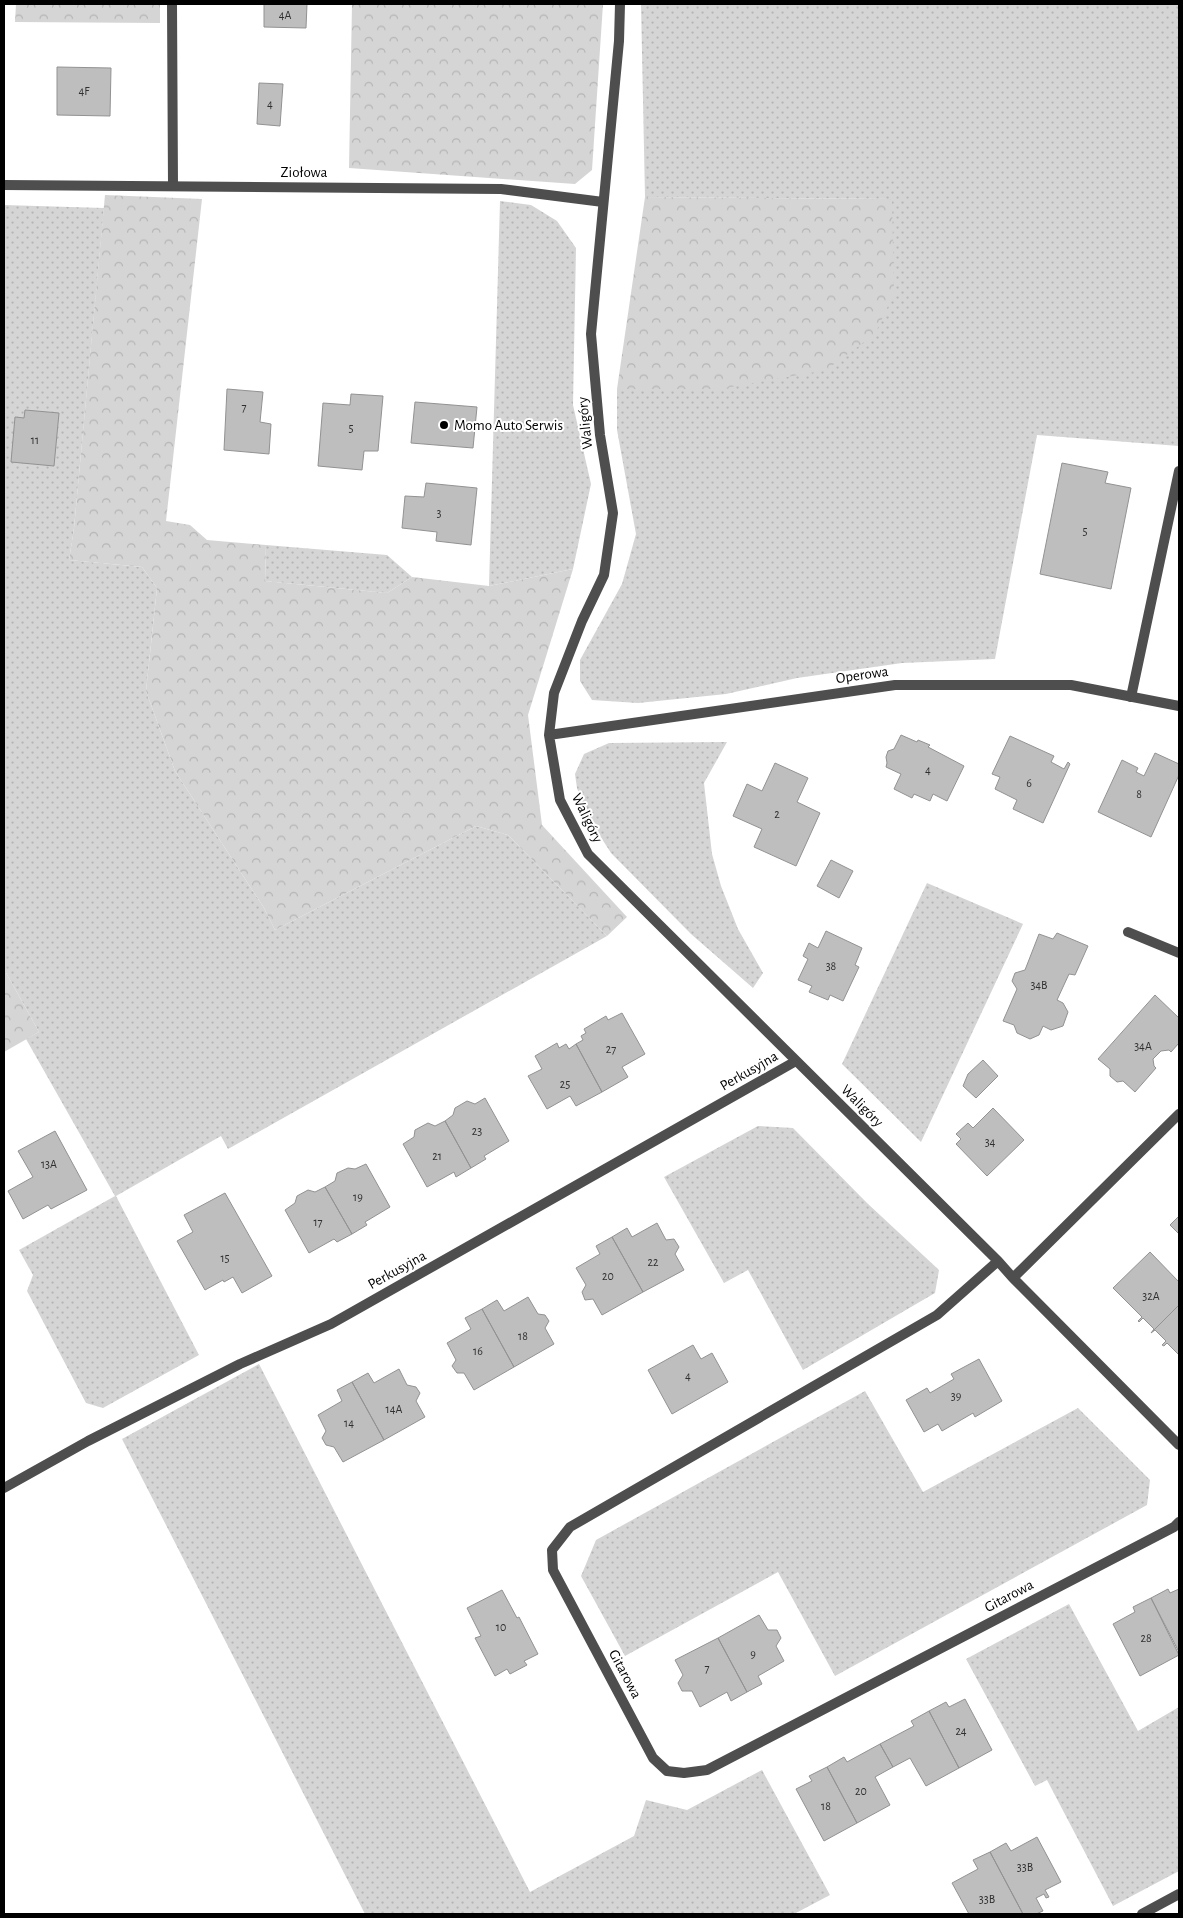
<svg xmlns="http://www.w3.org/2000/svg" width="1183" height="1918" font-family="'Alegreya Sans',sans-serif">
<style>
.grass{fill:url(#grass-dots)}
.forest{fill:url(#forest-crowns)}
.building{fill:#bebebe;stroke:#929292}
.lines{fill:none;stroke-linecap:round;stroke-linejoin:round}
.service{stroke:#4e4e4e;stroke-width:10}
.minor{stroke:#4e4e4e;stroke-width:10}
.poi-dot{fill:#000;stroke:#fff;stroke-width:2}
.labels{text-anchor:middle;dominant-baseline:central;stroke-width:4;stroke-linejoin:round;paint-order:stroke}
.number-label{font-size:12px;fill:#303030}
.street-label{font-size:15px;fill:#000;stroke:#fff}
.poi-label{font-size:15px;fill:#000;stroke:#fff;text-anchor:start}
</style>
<defs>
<pattern id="grass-dots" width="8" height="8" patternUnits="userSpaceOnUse" patternTransform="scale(1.25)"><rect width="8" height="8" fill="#d5d5d5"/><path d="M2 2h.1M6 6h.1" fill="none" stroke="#b5b5b5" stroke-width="1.8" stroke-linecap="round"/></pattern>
<pattern id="forest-crowns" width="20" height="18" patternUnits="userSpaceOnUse" patternTransform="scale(1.25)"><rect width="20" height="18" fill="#d5d5d5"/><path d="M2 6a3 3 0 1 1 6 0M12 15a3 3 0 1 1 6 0" fill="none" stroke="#b5b5b5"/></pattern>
</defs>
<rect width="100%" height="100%" fill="#fff"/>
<!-- grass -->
<path class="grass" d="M641,4h538v442l-142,-11 -42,224 -93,4 -105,15 -71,16 -88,9 -46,-3 -12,-19v-21l42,-76 14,-50 -19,-104v-41h103l172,-190 -247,-2z
M500,201l31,4 26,16 19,27 -3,157 18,79 -18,85 -84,17z
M4,205l100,3 -30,320 -5,32 73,7 15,21 -11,103 29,80 89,137 11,22 201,-104 32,9 99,101 -379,213 -7,-13 -105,60 83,159 -96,53 -17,-5 -59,-112 6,-16 -14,-25 96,-54 -89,-157 13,-7 -35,-63z
M266,545l121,10 25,22 -25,16 -122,-12z
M727,742l-23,41 8,71 9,32 17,43 25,44 -10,15 -62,-54 -80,-81 -25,-39 -9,-26 -2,-14 9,-20 25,-11z
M927,883l96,41 -102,218 -79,-78z
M758,1126l35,2 74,75 72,67 -4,23 -132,77 -55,-100 -24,13 -60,-106z
M259,1364l271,528 104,-56 12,-36 41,10 75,-40 68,125 -36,19h-429l-243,-475z
M865,1391l58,101 155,-84 72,72 -3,25 -312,171 -57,-104 -153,84 -44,-80 15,-36z
M1069,1604l69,127 41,-24v164l-66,35 -66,-126 -12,6 -69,-127z"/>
<!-- forest -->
<path class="forest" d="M16,4h144v19l-145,-1z
M352,4h251l-11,166 -17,14 -226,-16z
M105,195l97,4 -36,322 24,4 17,15 59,5 -1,36 122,12 25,-16 77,9 84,-17 -45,146 14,110 85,92 -20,19 -99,-101 -32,-9 -201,104 -11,-22 -89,-137 -29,-80 11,-103 -15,-21 -73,-7 5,-32z
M645,197l247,2 2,94 -19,41 -49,36 -106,19h-103z
M4,969l35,63 -35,20z"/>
<!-- building -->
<path class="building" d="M264,4h43l-1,24 -42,-1z
M57,67l54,1 -1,48 -53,-1z
M259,83l24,1 -3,42 -23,-2z
M227,389l36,3 -3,30 11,2 -2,30 -45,-4z
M351,394l32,2 -5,55h-14l-2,19 -44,-4 5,-63 27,2z
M415,402l62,5 -4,41 -62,-5z
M25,410l34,3 -5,53 -43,-4 4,-45 9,1z
M1062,463l46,9 -3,11 26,5 -20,101 -71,-15z
M426,483l51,5 -6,57 -35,-4 1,-9 -35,-4 3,-32 19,1z
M901,735l16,7 1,-2 12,5 -2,2 36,19 -17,35 -14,-7 -3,7 -16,-7 -2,4 -18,-9 7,-15 -15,-7 1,-4 -1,-6 2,-6 6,-2z
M1010,736l44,20 -3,6 13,7 4,-7 2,2 -27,59 -30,-14 4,-9 -22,-11 5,-12 -8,-3z
M1155,753l24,11v11l-28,62 -53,-25 24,-52 16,8 -2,4 8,4z
M775,763l33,15 -11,24 23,11 -24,53 -42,-19 8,-18 -29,-13 14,-32 15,7z
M831,860l22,11 -14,27 -22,-12z
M826,931l36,17 -7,17 4,2 -16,34 -13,-6 -2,5 -19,-8 3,-6 -14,-6 10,-21 -5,-3 6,-13 9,5z
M1057,933l31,13 -13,29 -6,-1 -12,26 6,3 5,9 -5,14 -12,4 -8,-4 -4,9 -9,4 -13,-6 -3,-8 -11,-4 14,-32 -5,-8 3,-8 10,-3 14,-36 14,5z
M1155,995l24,23v25l-8,9 -2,-2 -8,1 -8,8 1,7 2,2 -21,24 -12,-11 -6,1 -7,-6v-7l-12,-10z
M622,1013l23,41 -23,13 6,10 -26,15 -26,-48 7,-4 -2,-4 5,-3 -2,-4 22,-13 2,4z
M557,1043l2,5 7,-4 3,5 7,-5 26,48 -26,14 -6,-10 -23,13 -19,-33 14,-7 -7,-13z
M983,1060l15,16 -22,22 -13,-12 5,-12z
M485,1098l24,43 -25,15 2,3 -15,9 -26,-47 8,-6 2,-7 12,-7 8,3z
M993,1108l31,32 -37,36 -31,-32 5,-5 -5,-5 12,-11 5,5z
M445,1121l26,47 -15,9 -2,-5 -27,15 -24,-43 11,-7 1,-7 13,-7 7,3z
M55,1131l32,59 -36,19 -3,-4 -25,14 -15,-28 25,-14 -15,-26z
M366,1164l24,43 -25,15 2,3 -15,9 -27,-47 10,-6 2,-8 11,-5 7,1z
M325,1187l27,47 -15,8 -3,-3 -25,14 -24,-43 10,-7 2,-7 11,-6 7,2z
M225,1193l47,83 -30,17 -9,-16 -9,5 -1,-2 -18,10 -28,-49 16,-9 -9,-17z
M1179,1216v18l-9,-9z
M657,1223l9,17 8,-1 5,8 -4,7 9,16 -41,22 -31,-55 15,-9 5,9z
M612,1237l31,55 -41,23 -9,-16 -8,1 -3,-8 4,-7 -10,-17 24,-14 -4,-8z
M1150,1252l29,30v23l-28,28 3,-4 -11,-11 -4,4 -1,-1 4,-4 -29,-29z
M528,1297l10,17 7,1 4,6 -4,7 9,16 -40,23 -32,-58 15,-9 7,11z
M1179,1305v50l-12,-12 -3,3 -2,-1 4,-4 -11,-11 -4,3z
M482,1309l32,58 -40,23 -10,-17h-7l-5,-7 4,-6 -9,-17 24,-14 -6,-11z
M693,1345l8,14 11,-6 16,29 -56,32 -24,-44z
M979,1359l23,42 -27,16 -2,-4 -31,18 -4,-7 -14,8 -18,-32 21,-12 3,5 24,-14 -3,-5z
M399,1369l8,16 9,2 4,6 -4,8 9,16 -41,23 -32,-58 16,-9 6,10z
M352,1382l32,58 -41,22 -9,-15 -8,-2 -4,-7 4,-7 -8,-16 24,-14 -5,-11z
M1168,1589l2,4 9,-4v63l-28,-54z
M502,1590l15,28 2,-1 19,37 -14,7 3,4 -17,9 -3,-5 -12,7 -20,-38 6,-2 -14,-28z
M1151,1598l28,57 -39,21 -27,-52 22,-12 -2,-5z
M759,1615l9,15h9l4,8 -5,8 8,15 -26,15 4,8 -15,8 -29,-54z
M718,1638l29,54 -16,9 -4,-9 -27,15 -8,-16h-10l-4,-8 5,-8 -8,-15z
M965,1699l27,51 -33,18 -30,-57 17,-9 3,5z
M929,1711l30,57 -33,18 -16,-28 -17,9 -13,-23 34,-18 -3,-5z
M880,1744l13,23 -18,10 15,28 -33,18 -30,-56 17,-10 3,5z
M827,1767l30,56 -33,18 -28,-52 16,-8 -3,-5z
M1037,1837l24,45 -16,8 4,7 -3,1 -2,-4 -8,4 7,13 -7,3h-13l-33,-62 16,-9 5,8z
M990,1852l33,62h-54l-17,-31 26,-14 -5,-9z"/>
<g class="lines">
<!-- service -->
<path class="service" d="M172,4l1,182
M1131,697l48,-226"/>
<!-- minor -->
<path class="minor" d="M620,4l-1,37 -28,293 9,101 13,78 -9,62 -22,46 -28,72 -5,42 11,65 28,54 410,407 15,17 166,167
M4,185l497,4 102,13
M549,735l346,-50h176l108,21
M1128,932l51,21
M998,1261l-61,54 -367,212 -18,23 1,20 100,188 14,13 17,2 23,-3 467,-243 5,-5
M1013,1278l166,-164
M4,1488l84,-47 152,-77 91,-40 465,-263
M1142,1914l37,-20"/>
</g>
<!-- markers -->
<circle class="poi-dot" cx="444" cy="425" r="5"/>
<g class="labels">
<!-- number labels -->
<g class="number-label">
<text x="285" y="15">4A</text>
<text x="84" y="91">4F</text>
<text x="270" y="104">4</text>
<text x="244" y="407">7</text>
<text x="351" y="428">5</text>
<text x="35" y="440">11</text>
<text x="439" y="513">3</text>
<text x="1085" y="531">5</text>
<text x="928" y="770">4</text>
<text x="1029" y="783">6</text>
<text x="1139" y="794">8</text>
<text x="777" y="814">2</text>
<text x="831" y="966">38</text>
<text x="1039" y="985">34B</text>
<text x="1143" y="1046">34A</text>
<text x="611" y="1049">27</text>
<text x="565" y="1084">25</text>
<text x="477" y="1131">23</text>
<text x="990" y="1142">34</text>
<text x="437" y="1156">21</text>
<text x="49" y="1164">13A</text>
<text x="358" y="1197">19</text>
<text x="318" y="1222">17</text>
<text x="225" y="1258">15</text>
<text x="653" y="1262">22</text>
<text x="608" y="1276">20</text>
<text x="1151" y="1296">32A</text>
<text x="523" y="1336">18</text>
<text x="478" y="1351">16</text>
<text x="688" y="1376">4</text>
<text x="956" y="1396">39</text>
<text x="394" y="1409">14A</text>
<text x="349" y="1423">14</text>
<text x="501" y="1627">10</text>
<text x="1146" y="1638">28</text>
<text x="753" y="1654">9</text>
<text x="707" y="1668">7</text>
<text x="961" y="1731">24</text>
<text x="861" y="1791">20</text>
<text x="826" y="1806">18</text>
<text x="1025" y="1867">33B</text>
<text x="987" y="1899">33B</text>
</g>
<!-- street labels -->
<g class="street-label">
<text x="304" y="172">Ziołowa</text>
<text transform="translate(585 423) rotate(-96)">Waligóry</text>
<text transform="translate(862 675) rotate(-8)">Operowa</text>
<text transform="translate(587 818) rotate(64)">Waligóry</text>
<text transform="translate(749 1071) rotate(-30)">Perkusyjna</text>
<text transform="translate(862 1106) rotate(45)">Waligóry</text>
<text transform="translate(397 1270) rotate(-29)">Perkusyjna</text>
<text transform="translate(1009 1596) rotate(-28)">Gitarowa</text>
<text transform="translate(625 1674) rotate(62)">Gitarowa</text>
</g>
<!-- poi labels -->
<g class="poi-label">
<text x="454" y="425">Momo Auto Serwis</text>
</g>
</g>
<!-- border -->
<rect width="1183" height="1918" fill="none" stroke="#000000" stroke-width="10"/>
</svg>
